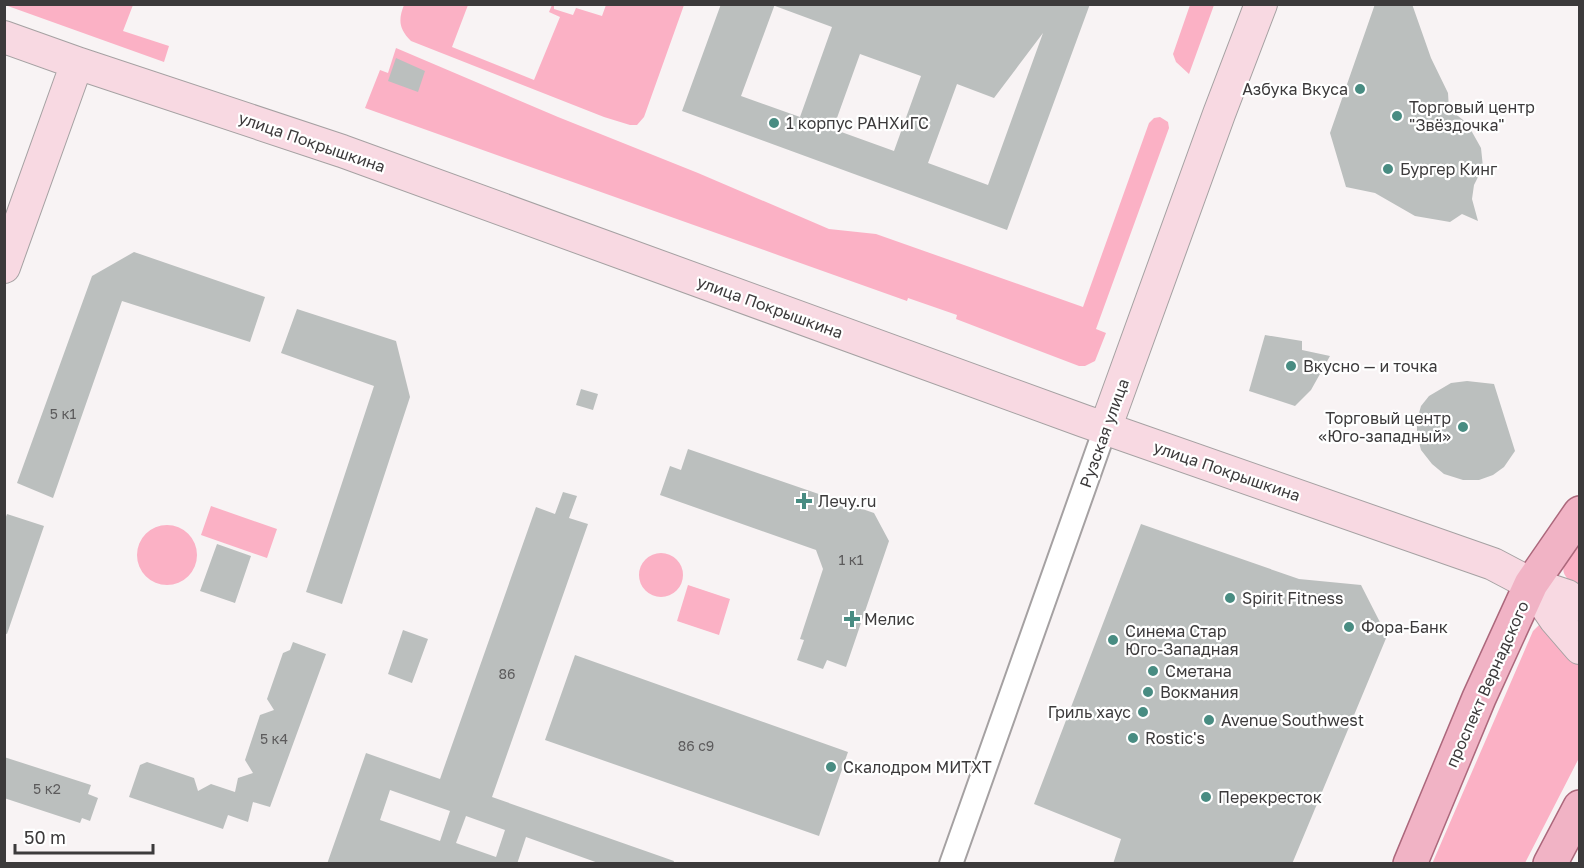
<svg xmlns="http://www.w3.org/2000/svg" width="1584" height="868" font-family="'Golos Text',sans-serif">
<style>
.green{fill:#fbb1c5}
.building{fill:#bbbfbe;fill-rule:evenodd}
.lines{fill:none;stroke-linecap:round;stroke-linejoin:round}
.street-casing{stroke:#a5a1a2;stroke-width:26}
.secondary-casing{stroke:#a5a1a2;stroke-width:34}
.primary-casing{stroke:#ac687c;stroke-width:36}
.street{stroke:#fff;stroke-width:22}
.secondary{stroke:#f8d9e2;stroke-width:32}
.primary{stroke:#f1b3c5;stroke-width:33}
.poi-dot{fill:#488c82;stroke:#fff;stroke-width:2}
.labels{text-anchor:middle;dominant-baseline:central;stroke-width:4.5;stroke-linejoin:round;paint-order:stroke}
.number-label{font-size:14px;fill:#5c5b5c}
.poi-label{font-size:16px;fill:#3c3a3b;stroke:#fff;text-anchor:start}
.street-label{font-size:16px;fill:#3c3a3b;stroke:#fff}
</style>
<rect width="100%" height="100%" fill="#f8f3f4"/>
<!-- green -->
<path class="green" d="M5,5h128l-10,26 46,15 -5,16z
M404,5h64l-16,42 82,33 26,-63 -11,-5 3,-7h2v4l19,6 3,-7 26,8 4,-11h78l-40,112 -7,8h-7l-26,-8 -193,-76c-12,-12 -13,-21 -7,-36z
M1190,5h24l-25,69 -13,-12 -3,-8z
M396,48l162,69 140,56 131,56 47,5 207,73 66,-184 5,-5 6,-1 8,5 1,6 -73,201 10,4 -11,28 -10,5h-6l-123,-47 1,-4 -49,-17 -1,3 -542,-193 15,-38 8,3z
M211,506l66,23 -10,29 -66,-23z
M137 555a30 30 0 1 1 60 0a30 30 0 1 1-60 0Z
M1579,543v46c-26,-20 -15,-22 0,-46z
M639 575a22 22 0 1 1 44 0a22 22 0 1 1-44 0Z
M688,585l42,14 -11,36 -42,-14z
M1540,624l39,38v96l-54,105 -93,1 101,-233z"/>
<!-- building -->
<path class="building" d="M721,4h54l-34,92 59,21 32,-90 -57,-21 1,-2h314l-83,226 -325,-119zM1043,33l-55,152 -60,-22 29,-79 37,14zM860,54l61,22 -27,75 -61,-22z
M1375,4h37l19,54 17,35 1,16 18,14 14,25 2,19 -9,18 -2,14 6,22 -16,-7 -12,8 -35,-6 -40,-23 -29,-6 -16,-54z
M396,58l29,13 -7,21 -30,-11z
M134,252l131,45 -15,45 -128,-41 -69,197 -36,-15 75,-207z
M297,309l99,32 14,56 -68,207 -36,-12 68,-206 -93,-33z
M1265,335l37,6v9l28,6 -19,34 -16,16 -46,-15z
M1467,381l27,3 21,67 -11,16 -11,8 -14,5h-16l-19,-6 -12,-10 -11,-14 -4,-15v-15l4,-14 8,-10 22,-13z
M581,389l17,5 -5,16 -17,-5z
M688,449l186,64 15,28 -43,126 -19,-7 -4,9 -26,-9 7,-20 -4,-1 23,-70 -7,-19 -156,-55 10,-29 11,4z
M563,492l14,4 -8,22 19,6 -96,273 182,64 -1,3h-72l-75,-27 -9,27h-190l39,-111 74,26 96,-272 19,7zM390,790l60,21 -10,30 -60,-21zM466,816l39,14 -9,27 -40,-14z
M7,514l37,12 -37,108 -3,-1v-111z
M1141,524l158,55 62,6 26,51 -95,228h-179l8,-25 -87,-35z
M217,544l34,12 -16,47 -35,-12z
M403,630l25,9 -16,44 -24,-9z
M293,642l33,12 -56,153 -17,-5 -5,20 -20,-7 -5,14 -94,-32 11,-32 7,-3 47,16 4,13 13,-7 24,8 3,-14 15,-5 -8,-13 15,-45 14,-5 -7,-11 16,-46 7,-3z
M575,655l273,97 -29,84 -274,-96z
M4,757l87,28 -3,9 10,4 -8,23 -8,-3 -2,5 -76,-25z"/>
<g class="lines">
<!-- street casing -->
<g class="street-casing">
<path id="street" d="M951,864l154,-435"/>
</g>
<!-- secondary casing -->
<g class="secondary-casing">
<path id="secondary" d="M4,37l73,26 265,88 742,270 409,143 38,20 36,12 13,9
M4,267l73,-204
M1105,429l114,-315 42,-110
M1531,584l24,35 25,29"/>
</g>
<!-- primary casing -->
<g class="primary-casing">
<path id="primary" d="M1410,864l69,-166 52,-114 49,-71
M1550,864l30,-57"/>
</g>
<!-- street -->
<use href="#street" class="street"/>
<!-- secondary -->
<use href="#secondary" class="secondary"/>
<!-- primary -->
<use href="#primary" class="primary"/>
</g>
<!-- markers -->
<g class="poi-dot">
<circle cx="1360" cy="89" r="6"/>
<circle cx="1397" cy="116" r="6"/>
<circle cx="774" cy="123" r="6"/>
<circle cx="1388" cy="169" r="6"/>
<circle cx="1291" cy="366" r="6"/>
<circle cx="1463" cy="427" r="6"/>
<path d="M801 492h6v6h6v6h-6v6h-6v-6h-6v-6h6z"/>
<circle cx="1230" cy="598" r="6"/>
<path d="M849 610h6v6h6v6h-6v6h-6v-6h-6v-6h6z"/>
<circle cx="1349" cy="627" r="6"/>
<circle cx="1113" cy="640" r="6"/>
<circle cx="1153" cy="671" r="6"/>
<circle cx="1148" cy="692" r="6"/>
<circle cx="1143" cy="712" r="6"/>
<circle cx="1209" cy="720" r="6"/>
<circle cx="1133" cy="738" r="6"/>
<circle cx="831" cy="767" r="6"/>
<circle cx="1206" cy="797" r="6"/>
</g>
<g class="labels">
<!-- number labels -->
<g class="number-label">
<text x="63" y="413">5 к1</text>
<text x="851" y="559">1 к1</text>
<text x="507" y="673">86</text>
<text x="274" y="738">5 к4</text>
<text x="696" y="745">86 с9</text>
<text x="47" y="788">5 к2</text>
</g>
<!-- poi labels -->
<g class="poi-label">
<text x="1348" y="89" text-anchor="end">Азбука Вкуса</text>
<text x="1409" y="107">Торговый центр<tspan x="1409" dy="18">"Звёздочка"</tspan></text>
<text x="786" y="123">1 корпус РАНХиГС</text>
<text x="1400" y="169">Бургер Кинг</text>
<text x="1303" y="366">Вкусно — и точка</text>
<text x="1451" y="418" text-anchor="end">Торговый центр<tspan x="1451" dy="18">«Юго-западный»</tspan></text>
<text x="818" y="501">Лечу.ru</text>
<text x="1242" y="598">Spirit Fitness</text>
<text x="864" y="619">Мелис</text>
<text x="1361" y="627">Фора-Банк</text>
<text x="1125" y="631">Синема Стар<tspan x="1125" dy="18">Юго-Западная</tspan></text>
<text x="1165" y="671">Сметана</text>
<text x="1160" y="692">Вокмания</text>
<text x="1131" y="712" text-anchor="end">Гриль хаус</text>
<text x="1221" y="720">Avenue Southwest</text>
<text x="1145" y="738">Rostic's</text>
<text x="843" y="767">Скалодром МИТХТ</text>
<text x="1218" y="797">Перекресток</text>
</g>
<!-- street labels -->
<g class="street-label">
<text transform="translate(312 142) rotate(19)">улица Покрышкина</text>
<text transform="translate(770 307) rotate(20)">улица Покрышкина</text>
<text transform="translate(1104 433) rotate(-70)">Рузская улица</text>
<text transform="translate(1227 471) rotate(19)">улица Покрышкина</text>
<text transform="translate(1487 684) rotate(-66)">проспект Вернадского</text>
</g>
</g>
<!-- border -->
<rect width="1584" height="868" fill="none" stroke="#3c3a3b" stroke-width="12"/>
<!-- scale -->
<path d="M15 844v9h138v-9" fill="none" stroke="#3c3a3b" stroke-width="3"/>
<text x="24" y="844" font-size="18" fill="#3c3a3b" stroke="#ffffff" stroke-width="4.5" paint-order="stroke">50 m</text>
</svg>
